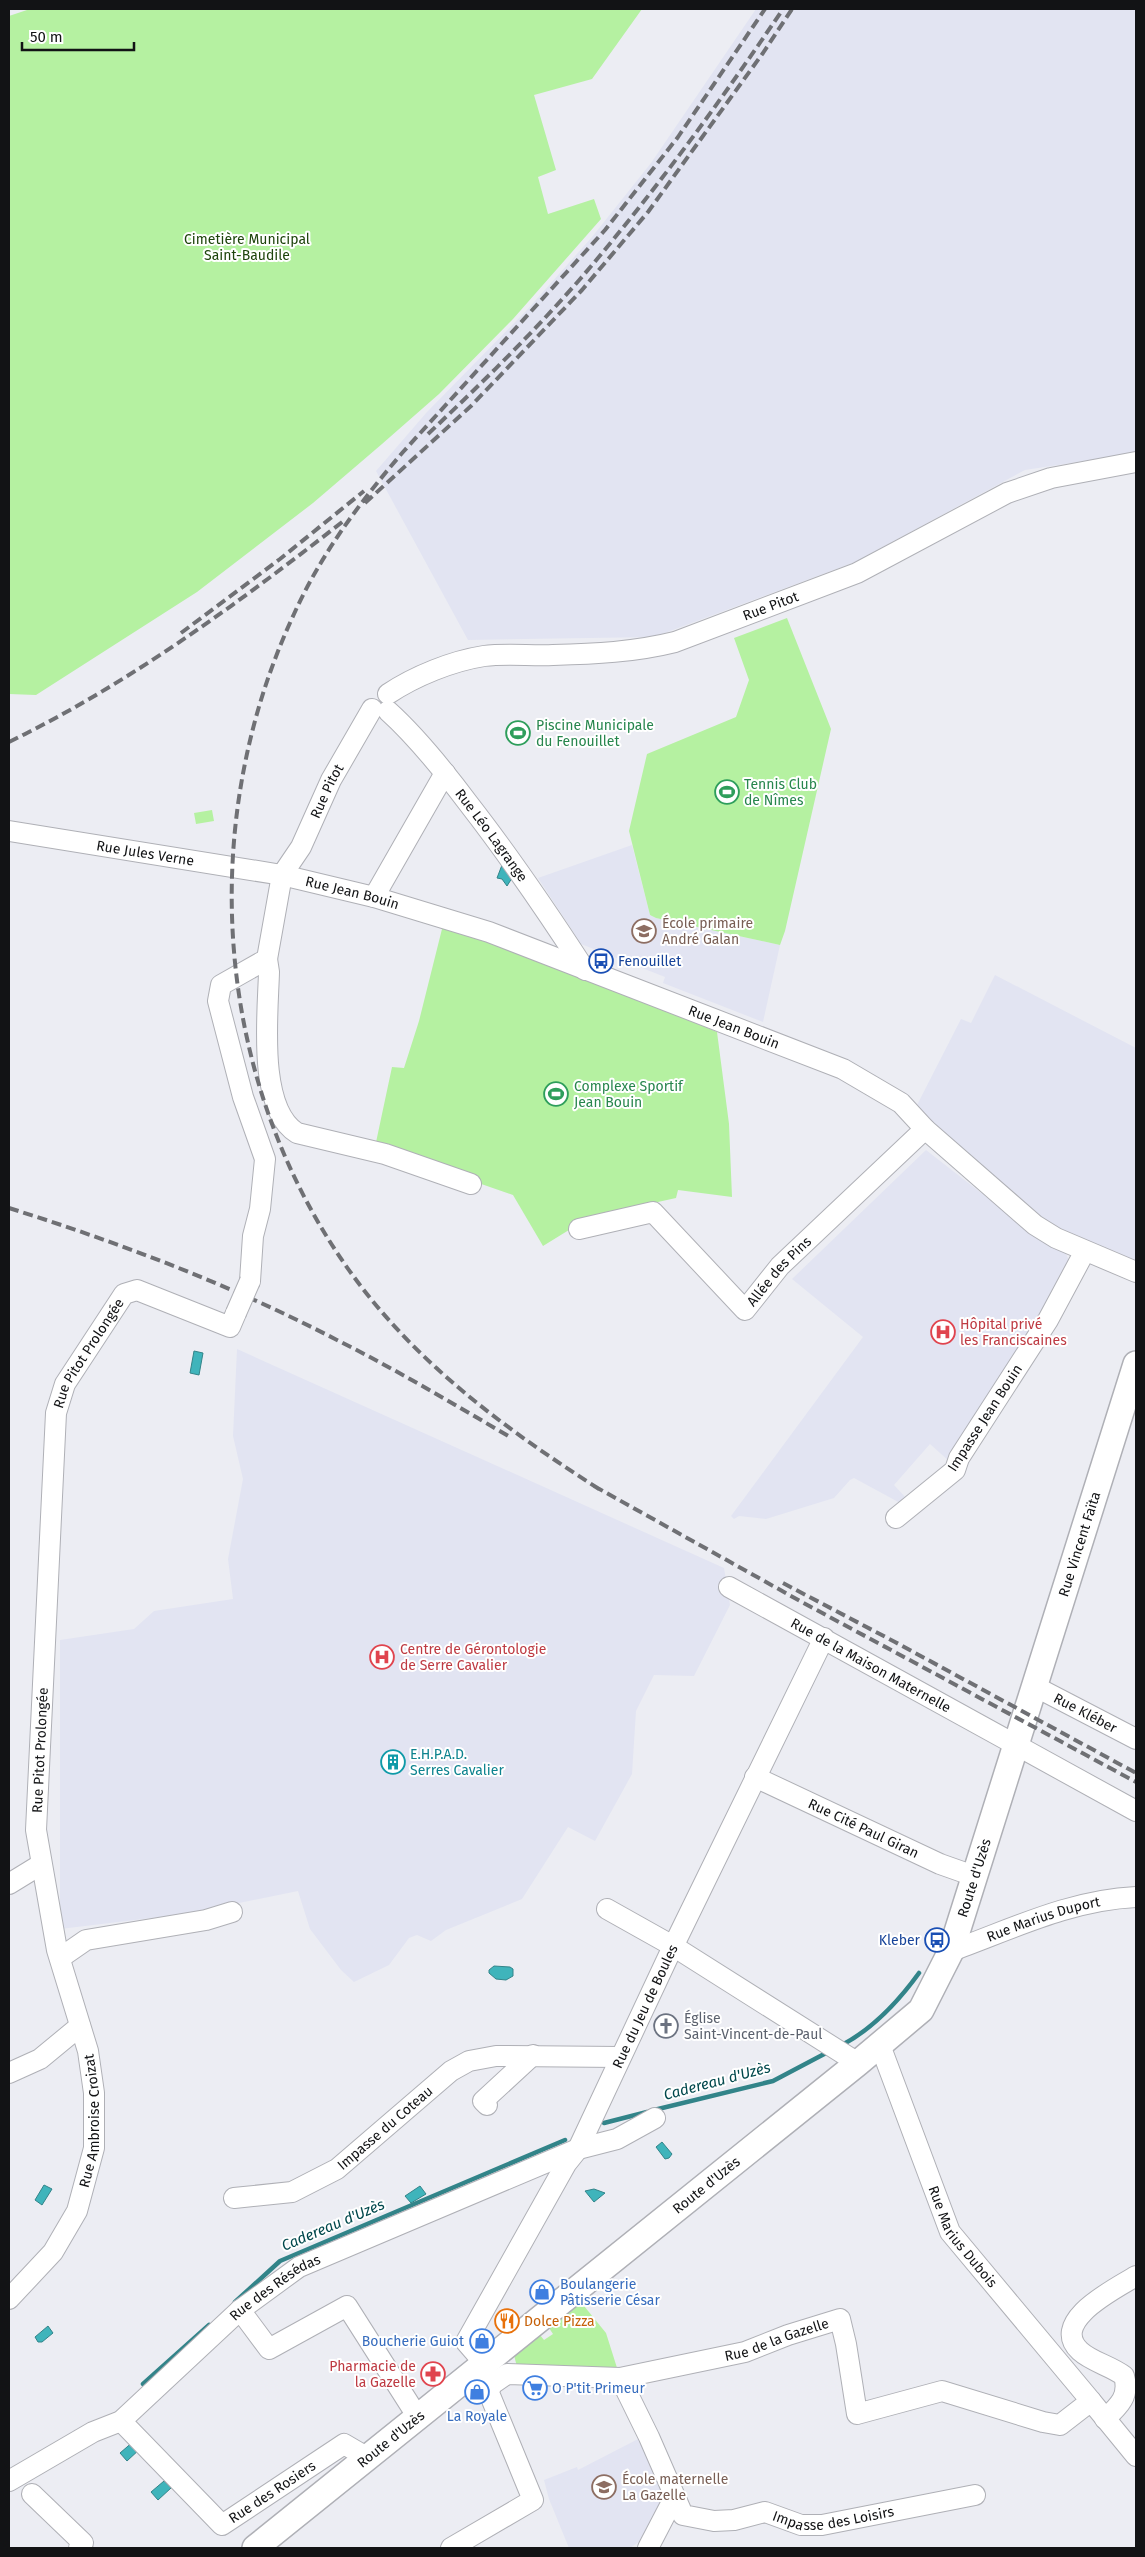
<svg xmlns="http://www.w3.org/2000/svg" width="1145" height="2557" font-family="'Fira Sans',sans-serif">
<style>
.built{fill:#e2e4f2}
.green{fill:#b5f1a1}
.water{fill:#3fb4bb;stroke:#328489}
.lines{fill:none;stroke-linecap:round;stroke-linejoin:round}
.stream{stroke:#328489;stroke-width:4.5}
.minor-casing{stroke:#afb0b6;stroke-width:22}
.major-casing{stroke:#afb0b6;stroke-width:28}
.minor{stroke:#fff;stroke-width:20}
.major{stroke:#fff;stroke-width:25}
.rail{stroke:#6f7074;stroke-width:4;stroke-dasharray:10 5;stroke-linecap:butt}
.minor-bridge-casing{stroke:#afb0b6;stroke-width:22;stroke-linecap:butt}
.minor-bridge{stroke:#fff;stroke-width:20}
.labels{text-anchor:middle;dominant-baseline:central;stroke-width:4;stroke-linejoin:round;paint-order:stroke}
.park-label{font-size:14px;fill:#1d440b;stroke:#fff}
.street-label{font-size:14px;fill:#121315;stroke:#fff}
.leisure-label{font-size:14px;fill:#27864d;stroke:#fff;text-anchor:start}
.education-label{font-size:14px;fill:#785e54;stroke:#fff;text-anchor:start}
.transit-label{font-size:14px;fill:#164399;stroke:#fff;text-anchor:start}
.health-label{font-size:14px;fill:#be3a42;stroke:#fff;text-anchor:start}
.culture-label{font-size:14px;fill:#0d838f;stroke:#fff;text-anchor:start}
.worship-label{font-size:14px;fill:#5b616d;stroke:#fff;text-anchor:start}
.shop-label{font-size:14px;fill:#366cbe;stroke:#fff;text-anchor:start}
.food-label{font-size:14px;fill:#c56008;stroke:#fff;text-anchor:start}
.water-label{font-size:15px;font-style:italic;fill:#00484c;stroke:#fff}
</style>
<rect width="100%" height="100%" fill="#ecedf3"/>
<!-- built -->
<path class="built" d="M756,9h380v444l-111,17 -170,92 -201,75 -186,3 -92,-169 51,-59 99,-101 66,-74 59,-74z
M632,845l18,70 6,3 124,27 -17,77 -100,-39 2,-6 -84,-33 -43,-66z
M995,975l141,73v214l-93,-39 -127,-116 45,-88 10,4z
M926,1150l114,89 24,10 6,14 -36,63 -84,136 -20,-18 -36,41 13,14 -5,5 -48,-26 -4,2 -16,18 -68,21 -27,-3 -5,3 -3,-3 132,-179 -71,-58z
M237,1349l487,219 6,37 -36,71 -40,-1 -18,36 -4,63 -37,67 -27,-14 -46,72 -76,31 -15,11 -14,-6 -8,3 -20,27 -35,17 -13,-12 -31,-41 -12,-38 -113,23 -125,15v-289l74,-11 20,-18 79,-12 -5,-40 15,-80 -10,-43z
M642,2437l24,67 -14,29 -22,15h-61l-20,-49 -5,-19 33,-13 1,3z"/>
<!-- green -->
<path class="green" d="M30,9h612l-50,70 -58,16 22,75 -18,7 10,37 46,-15 7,20 -88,100 -74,75 -57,50 -69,59 -116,89 -161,103 -27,-1v-678z
M787,618l44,111 -46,202 -5,14 -124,-27 -6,-3 -21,-84 18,-77 89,-37 13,-37 -15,-42z
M212,810l2,11 -18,3 -2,-11z
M443,925l110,38 164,69 12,92 3,73 -54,-7 -2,8 -86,19 -47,29 -30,-51 -138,-48 17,-80 12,1 15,-47z
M580,2301l26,32 12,38h-100l-4,-16 26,-20 4,5 9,-6 -4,-6z"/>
<!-- water -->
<path class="water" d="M502,865l10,13 -5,8 -5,-7 -5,-1z
M194,1351l9,2 -4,22 -9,-2z
M494,1966l16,1 3,2v7l-7,4 -10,-1 -7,-6v-3z
M662,2142l10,12 -3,4 -4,1 -9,-12z
M44,2185l8,4 -10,16 -7,-5z
M420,2186l6,8 -15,9 -6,-7z
M594,2189l11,4 -11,9 -9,-11z
M48,2326l5,7 -11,9h-4l-3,-5z
M134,2441l7,7 -14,13 -7,-8z
M164,2481l7,7 -13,12 -7,-8z"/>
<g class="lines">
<!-- stream -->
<path class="stream" d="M842,2045c32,-17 56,-43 77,-72
M654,2110l119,-29 55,-29
M604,2123l43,-11
M235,2302l45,-41 285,-121
M143,2384l66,-59"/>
<!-- minor casing -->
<g class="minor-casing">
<g id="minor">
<path id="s1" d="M388,694c27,-18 64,-33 96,-38 22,-3 47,0 69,-1 41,-1 82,-3 122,-13l182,-69 150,-80 44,-15 85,-16"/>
<path id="s2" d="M388,711c30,27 56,60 80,92 42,54 80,110 117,167"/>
<path id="s3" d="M9,831l273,44 92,22 115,35 354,137 58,34 24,26 110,96 21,13 80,34"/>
<path d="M374,897l71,-124"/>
<path d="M267,959l2,13c-1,41 -12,136 28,161l88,21 86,30"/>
<path id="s4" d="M579,1229l74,-17 92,98 35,-44 145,-137"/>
<path id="s5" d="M250,1281l3,-45 7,-27 5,-50 -22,-62 -25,-96 3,-16 46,-26 15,-84 19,-28 30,-67 41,-71"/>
<path d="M896,1518l59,-48 4,-12 89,-138 37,-69"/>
<path id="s6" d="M729,1587l407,224"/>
<path id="s7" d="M1034,1686l102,53"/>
<path id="s8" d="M755,1777l185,87 34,12"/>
<path d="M9,1884l31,-19"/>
<path d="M607,1909l66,37 185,117"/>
<path id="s9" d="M951,1951c61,-22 119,-51 185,-54"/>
<path d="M60,1958l26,-18 120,-20 26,-8"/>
<path id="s10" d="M880,2045l70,187 141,169"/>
<path d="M9,2073l31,-14 40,-33"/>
<path d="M487,2105l-4,-4 50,-46"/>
<path id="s11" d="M234,2198l58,-6 45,-23 114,-98 18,-10 27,-5 124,1"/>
<path id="s12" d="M9,2299l44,-47 24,-41 17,-63v-55l-6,-42 -31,-101 -21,-120 20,-417 9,-29 59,-90 13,-4 93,37 6,-14"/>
<path d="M240,2310l29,39 78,-43 70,110"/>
<path id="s13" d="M485,2364l-19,-22 100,-178 12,-15 91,-194 155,-317"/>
<path id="s14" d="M620,2378l29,59 34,78 31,6 20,-1 31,-8 36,13h21l153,-30"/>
<path id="s15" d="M491,2385l16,-11 113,4 125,-26 43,-17 52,-16 6,25 11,70 85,-23 101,31 17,3 31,-24 45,55"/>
<path d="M1105,2419c14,-13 25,-23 19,-43 -13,-10 -32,-14 -44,-25 -32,-30 37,-63 56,-75"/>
<path id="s16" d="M121,2421l101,104 122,-81 24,14"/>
<path id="s17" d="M9,2481l84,-49 28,-11 119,-111 59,-43 279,-118 39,-10 38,-21"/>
<path d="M32,2494l51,49 -4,5"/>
<path d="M451,2548l82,-48 -44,-107 2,-8"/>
<path d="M648,2548l26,-50"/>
</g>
</g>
<!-- major casing -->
<g class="major-casing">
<g id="major">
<path id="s18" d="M255,2548l603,-485 63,-53 30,-59 185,-587"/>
</g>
</g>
<!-- minor -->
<use href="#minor" class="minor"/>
<!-- major -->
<use href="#major" class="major"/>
<!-- rail -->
<path class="rail" d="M428,434c53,-50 105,-101 153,-156 73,-85 139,-176 202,-269
M365,503l106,-97 111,-116 66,-78 115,-159 29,-44
M181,633l99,-74 84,-68
M9,742c121,-59 231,-140 337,-223
M9,1208c111,35 222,77 326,131 60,30 117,64 175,98
M594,1486l206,115 336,181
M599,1489c-97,-62 -189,-130 -255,-226 -131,-190 -147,-441 -50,-649 27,-60 66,-112 109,-162l202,-222 73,-93 87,-128
M783,1583l112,59 241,131"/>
<!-- minor-bridge casing -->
<g class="minor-bridge-casing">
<path id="minor-bridge" d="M236,1313l14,-32"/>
</g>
<!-- minor-bridge -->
<use href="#minor-bridge" class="minor-bridge"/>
</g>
<!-- icons -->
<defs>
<g id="stadium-ring" transform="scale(1.25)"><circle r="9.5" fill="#fff" stroke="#2e9e5b" stroke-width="1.5"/><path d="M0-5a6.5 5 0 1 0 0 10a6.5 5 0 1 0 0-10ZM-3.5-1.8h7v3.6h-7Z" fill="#2e9e5b"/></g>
<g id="school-ring" transform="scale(1.25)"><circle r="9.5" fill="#fff" stroke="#8d6e63" stroke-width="1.5"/><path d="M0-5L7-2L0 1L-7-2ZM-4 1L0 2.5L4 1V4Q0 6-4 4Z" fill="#8d6e63"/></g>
<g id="bus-ring" transform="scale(1.25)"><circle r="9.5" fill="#fff" stroke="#1a4fb4" stroke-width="1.5"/><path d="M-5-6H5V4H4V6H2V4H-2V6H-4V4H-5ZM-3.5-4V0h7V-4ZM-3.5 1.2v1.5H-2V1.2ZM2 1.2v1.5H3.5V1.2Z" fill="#1a4fb4"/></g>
<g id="hospital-ring" transform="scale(1.25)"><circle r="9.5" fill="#fff" stroke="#e0444e" stroke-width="1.5"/><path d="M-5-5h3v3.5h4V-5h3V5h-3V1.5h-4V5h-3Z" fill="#e0444e"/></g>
<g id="building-ring" transform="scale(1.25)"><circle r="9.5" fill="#fff" stroke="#0f9aa8" stroke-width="1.5"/><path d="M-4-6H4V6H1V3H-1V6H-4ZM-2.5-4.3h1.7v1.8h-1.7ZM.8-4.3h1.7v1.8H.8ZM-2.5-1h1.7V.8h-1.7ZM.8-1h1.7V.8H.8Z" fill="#0f9aa8"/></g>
<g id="church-ring" transform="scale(1.25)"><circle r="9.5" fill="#fff" stroke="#6b7280" stroke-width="1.5"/><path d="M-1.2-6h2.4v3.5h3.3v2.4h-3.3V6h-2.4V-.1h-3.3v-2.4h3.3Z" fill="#6b7280"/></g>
<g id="shop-ring" transform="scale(1.25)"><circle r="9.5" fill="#fff" stroke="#3f7fe0" stroke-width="1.5"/><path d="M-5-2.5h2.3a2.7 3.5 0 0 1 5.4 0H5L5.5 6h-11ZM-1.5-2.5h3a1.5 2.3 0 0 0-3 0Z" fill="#3f7fe0"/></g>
<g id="restaurant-ring" transform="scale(1.25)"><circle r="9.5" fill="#fff" stroke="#e8710a" stroke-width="1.5"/><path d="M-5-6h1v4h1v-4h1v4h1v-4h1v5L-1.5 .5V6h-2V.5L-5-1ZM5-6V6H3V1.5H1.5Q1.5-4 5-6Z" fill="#e8710a"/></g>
<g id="pharmacy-ring" transform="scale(1.25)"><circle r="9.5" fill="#fff" stroke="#e0444e" stroke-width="1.5"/><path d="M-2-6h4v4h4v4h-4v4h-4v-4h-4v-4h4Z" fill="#e0444e"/></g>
<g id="supermarket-ring" transform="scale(1.25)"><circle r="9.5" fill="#fff" stroke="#3f7fe0" stroke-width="1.5"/><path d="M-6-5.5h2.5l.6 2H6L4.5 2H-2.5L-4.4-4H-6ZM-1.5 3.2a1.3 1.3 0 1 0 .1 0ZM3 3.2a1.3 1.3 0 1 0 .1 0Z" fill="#3f7fe0"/></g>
</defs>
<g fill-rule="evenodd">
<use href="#stadium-ring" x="518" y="733"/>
<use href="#stadium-ring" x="727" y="792"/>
<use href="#school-ring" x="644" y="931"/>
<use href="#bus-ring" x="601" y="961"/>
<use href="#stadium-ring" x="556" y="1094"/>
<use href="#hospital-ring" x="943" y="1332"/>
<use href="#hospital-ring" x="382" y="1657"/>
<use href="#building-ring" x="393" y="1762"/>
<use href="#bus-ring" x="937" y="1940"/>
<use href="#church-ring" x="666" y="2026"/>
<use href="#shop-ring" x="542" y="2292"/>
<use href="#restaurant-ring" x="507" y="2321"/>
<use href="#shop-ring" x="482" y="2341"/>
<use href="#pharmacy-ring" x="433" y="2374"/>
<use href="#supermarket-ring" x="535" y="2388"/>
<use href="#shop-ring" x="477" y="2392"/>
<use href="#school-ring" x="604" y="2487"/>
</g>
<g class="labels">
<!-- park labels -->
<g class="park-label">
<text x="247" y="239">Cimetière Municipal<tspan x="247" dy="16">Saint-Baudile</tspan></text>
</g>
<!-- street labels -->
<g class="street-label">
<text stroke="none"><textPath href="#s1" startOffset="398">Rue Pitot</textPath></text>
<text stroke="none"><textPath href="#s5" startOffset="538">Rue Pitot</textPath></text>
<text stroke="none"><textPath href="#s2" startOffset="162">Rue Léo Lagrange</textPath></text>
<text stroke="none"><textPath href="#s3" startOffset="138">Rue Jules Verne</textPath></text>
<text stroke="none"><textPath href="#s3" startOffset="349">Rue Jean Bouin</textPath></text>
<text stroke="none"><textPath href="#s3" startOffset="754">Rue Jean Bouin</textPath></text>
<text stroke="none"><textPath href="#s4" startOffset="262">Allée des Pins</textPath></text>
<text stroke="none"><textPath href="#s12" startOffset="988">Rue Pitot Prolongée</textPath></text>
<text transform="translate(985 1418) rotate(-57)">Impasse Jean Bouin</text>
<text stroke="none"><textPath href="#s18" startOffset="1349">Rue Vincent Faïta</textPath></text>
<text stroke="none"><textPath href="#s6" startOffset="162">Rue de la Maison Maternelle</textPath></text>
<text stroke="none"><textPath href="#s7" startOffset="58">Rue Kléber</textPath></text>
<text stroke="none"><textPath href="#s12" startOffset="582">Rue Pitot Prolongée</textPath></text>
<text stroke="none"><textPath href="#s8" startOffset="120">Rue Cité Paul Giran</textPath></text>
<text stroke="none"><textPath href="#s18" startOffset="999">Route d'Uzès</textPath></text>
<text stroke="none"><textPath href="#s9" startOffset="98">Rue Marius Duport</textPath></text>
<text stroke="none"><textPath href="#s13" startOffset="410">Rue du Jeu de Boules</textPath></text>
<text stroke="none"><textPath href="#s12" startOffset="204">Rue Ambroise Croizat</textPath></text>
<text stroke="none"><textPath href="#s11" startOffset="172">Impasse du Coteau</textPath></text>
<text stroke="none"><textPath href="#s18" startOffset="579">Route d'Uzès</textPath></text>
<text stroke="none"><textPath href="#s10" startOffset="210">Rue Marius Dubois</textPath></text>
<text stroke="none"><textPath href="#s17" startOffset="332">Rue des Résédas</textPath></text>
<text stroke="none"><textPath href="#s15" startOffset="294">Rue de la Gazelle</textPath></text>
<text stroke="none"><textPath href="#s18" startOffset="174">Route d'Uzès</textPath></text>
<text stroke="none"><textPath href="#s16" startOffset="205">Rue des Rosiers</textPath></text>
<text stroke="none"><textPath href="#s14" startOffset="305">Impasse des Loisirs</textPath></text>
</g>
<!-- leisure labels -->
<g class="leisure-label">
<text x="536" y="725">Piscine Municipale<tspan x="536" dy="16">du Fenouillet</tspan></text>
<text x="744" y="784">Tennis Club<tspan x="744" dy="16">de Nîmes</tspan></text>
<text x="574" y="1086">Complexe Sportif<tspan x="574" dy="16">Jean Bouin</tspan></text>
</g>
<!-- education labels -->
<g class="education-label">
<text x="662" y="923">École primaire<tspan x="662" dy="16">André Galan</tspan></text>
<text x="622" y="2479">École maternelle<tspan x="622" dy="16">La Gazelle</tspan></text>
</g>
<!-- transit labels -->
<g class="transit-label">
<text x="618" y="961">Fenouillet</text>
<text x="920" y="1940" text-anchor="end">Kleber</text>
</g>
<!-- health labels -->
<g class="health-label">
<text x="960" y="1324">Hôpital privé<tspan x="960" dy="16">les Franciscaines</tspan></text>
<text x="400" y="1649">Centre de Gérontologie<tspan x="400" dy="16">de Serre Cavalier</tspan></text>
<text x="416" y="2366" text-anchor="end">Pharmacie de<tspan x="416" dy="16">la Gazelle</tspan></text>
</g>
<!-- culture labels -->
<g class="culture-label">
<text x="410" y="1754">E.H.P.A.D.<tspan x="410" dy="16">Serres Cavalier</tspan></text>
</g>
<!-- worship labels -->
<g class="worship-label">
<text x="684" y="2018">Église<tspan x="684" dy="16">Saint-Vincent-de-Paul</tspan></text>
</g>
<!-- shop labels -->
<g class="shop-label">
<text x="560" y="2284">Boulangerie<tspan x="560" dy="16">Pâtisserie César</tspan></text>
<text x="464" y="2341" text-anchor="end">Boucherie Guiot</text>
<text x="552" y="2388">O P'tit Primeur</text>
<text x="477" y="2416" text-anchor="middle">La Royale</text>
</g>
<!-- food labels -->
<g class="food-label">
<text x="524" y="2321">Dolce Pizza</text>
</g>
<!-- water labels -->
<g class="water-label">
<text transform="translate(717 2081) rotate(-15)">Cadereau d'Uzès</text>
<text transform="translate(333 2225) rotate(-23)">Cadereau d'Uzès</text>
</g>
</g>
<!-- border -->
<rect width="1145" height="2557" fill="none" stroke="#121315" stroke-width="20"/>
<!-- scale -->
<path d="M22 42v8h112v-8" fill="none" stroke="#121315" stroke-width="2.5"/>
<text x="30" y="42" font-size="15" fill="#121315" stroke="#ffffff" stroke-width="4" paint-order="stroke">50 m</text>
</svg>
